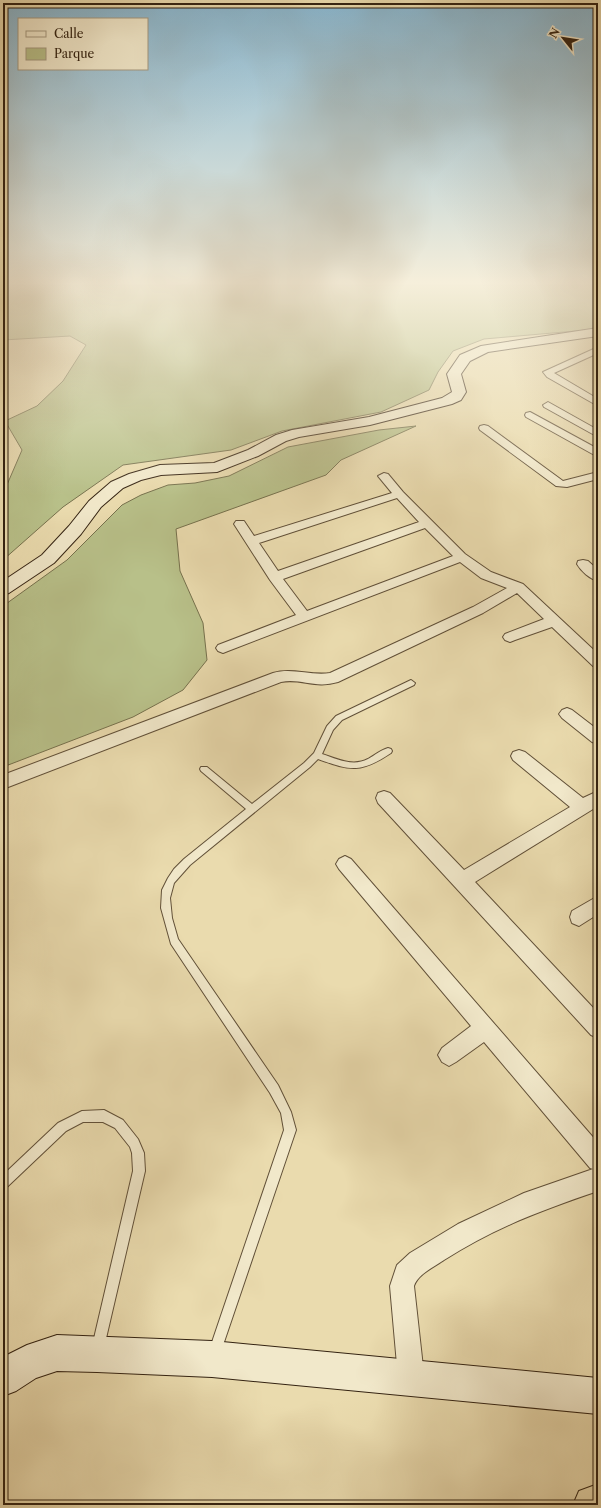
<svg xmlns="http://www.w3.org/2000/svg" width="601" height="1508" font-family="'Libre Caslon Text',serif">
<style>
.green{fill:#b8c089;stroke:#76714d}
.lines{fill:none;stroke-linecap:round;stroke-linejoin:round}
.service-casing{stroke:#615038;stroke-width:2}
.minor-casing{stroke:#615038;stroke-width:2}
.secondary-casing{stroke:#321;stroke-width:2}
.trunk-casing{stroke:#321;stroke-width:2}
.service{fill:#f1e8ca;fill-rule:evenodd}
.minor{fill:#f1e8ca;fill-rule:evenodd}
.secondary{fill:#f1e8ca;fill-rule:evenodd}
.trunk{fill:#eadbae;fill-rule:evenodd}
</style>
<rect width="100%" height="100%" fill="#eadbae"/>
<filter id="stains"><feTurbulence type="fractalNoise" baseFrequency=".005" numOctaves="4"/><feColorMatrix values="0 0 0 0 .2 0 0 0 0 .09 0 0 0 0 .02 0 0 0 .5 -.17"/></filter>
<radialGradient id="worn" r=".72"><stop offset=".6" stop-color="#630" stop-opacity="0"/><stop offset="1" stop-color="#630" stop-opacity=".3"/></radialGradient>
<!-- green -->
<path class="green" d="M3,285h595v44l-114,10 -31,12 -15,21 -9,18 -48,22 -99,19 -51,19 -108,15 -60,42 -60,53v-66l19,-44 -17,-29 32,-15 26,-25 23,-36 -16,-9 -67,4z
M416,426l-75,34 -15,15 -150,54 4,42 23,52 4,37 -24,30 -50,27 -130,50v-161l64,-46 55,-55 19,-10 27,-10 27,-2 34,-7 59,-29 91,-17z"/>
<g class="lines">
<!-- service casing -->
<g class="service-casing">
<path id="service" d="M411,680l4,3 -1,2 -72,35 -9,10 -11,24c15,5 31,13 46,5 7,-4 13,-9 20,-11l3,1 1,2 -1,2c-30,20 -40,18 -73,6l-8,8 -120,98 -16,18 -4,15 2,20 6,21 100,146 13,27 5,18 -75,221 -1,5 -5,1 -5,-1 -1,-5 75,-221 -3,-17 -11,-20 -99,-149 -10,-36 1,-18 6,-12 6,-9 10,-10 62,-50 -45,-38 -1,-2 1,-2h6l45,37 52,-41 10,-10 13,-27 9,-10z
M104,1110l19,10 15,19 6,14 1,18 -41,176 -1,5 -5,1 -5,-1 -1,-5 41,-176 -1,-18 -2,-6 -15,-19 -12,-6h-20l-17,9 -59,56 -4,2v-14l55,-52 24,-12z"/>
</g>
<!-- minor casing -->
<g class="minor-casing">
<path id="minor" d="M598,347v6l-44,20 44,26v7l-51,-29 -4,-5z
M548,402l50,28v7l-54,-30 -1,-2z
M530,412l68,37v8l-72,-40 -1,-2 1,-2z
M484,425l4,1 75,55 35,-9v7l-31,8 -11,-1 -76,-56 -1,-2 1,-2z
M384,473l4,1 15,18 62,62 26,18 32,12 75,70v13l-5,-1 -41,-39 -37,13 -5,2 -5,-2 -2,-3 2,-3 39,-15 -27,-26 -34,20 -145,69c-23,7 -37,-4 -57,0l-278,107v-14l270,-102c19,-6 37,3 57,0l143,-66 34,-19 -26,-10 -21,-16 -232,89 -5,2 -5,-2 -2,-3 2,-3 78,-30 -26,-35 -36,-56 2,-3h8l10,15 138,-43 -14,-17zM397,498l22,24 -141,49 -19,-28zM425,528l28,28 -146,55 -24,-32z
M583,560l5,1 10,9v11c-8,-2 -17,-10 -21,-17l1,-3z
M567,708l5,2 26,20v14l-6,-2 -30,-24 -3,-4 3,-4z
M519,750l6,2 58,46 15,-7v15l-123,76 123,131v25l-7,-3 -213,-232 -2,-5 2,-5 6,-2 6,2 74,77 106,-63 -57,-47 -2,-4 2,-4z
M345,856l6,3 247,284v48c-56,19 -104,37 -154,69 -10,7 -26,14 -30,26l10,90 -4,9 -9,4 -9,-4 -4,-9 -8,-90 7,-21 13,-12 48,-29 66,-31 69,-24 -3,-1 -106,-126 -28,20 -7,4 -7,-4 -4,-7 4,-7 29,-22 -132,-157 -3,-5 3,-5z
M598,896v18l-19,12 -7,-3 -2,-6 2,-6z"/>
</g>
<!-- secondary casing -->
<g class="secondary-casing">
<path id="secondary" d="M598,328v8l-110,16 -18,9 -9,13 5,18 -5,8 -9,4 -82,21 -71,12 -13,4 -28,15 -41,16 -56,3 -20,5 -18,8 -22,19 -20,27 -27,29 -45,30 -6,2v-14l39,-26 27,-29 20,-25 22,-19 18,-8 31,-9 54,-2 34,-13 28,-15 16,-5 77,-13 73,-19 10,-6 -5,-18 13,-19 21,-9z
M57,1335l155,6 386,37v36l-386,-37 -115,-5 -40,-1 -21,7 -20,13 -13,5v-39l24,-12z"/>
</g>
<!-- trunk casing -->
<g class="trunk-casing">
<path id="trunk" d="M598,1484v21h-25l6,-14z"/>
</g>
<!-- service -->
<use href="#service" class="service"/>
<!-- minor -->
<use href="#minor" class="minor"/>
<!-- secondary -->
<use href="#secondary" class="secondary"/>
<!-- trunk -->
<use href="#trunk" class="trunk"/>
</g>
<!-- sky -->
<linearGradient id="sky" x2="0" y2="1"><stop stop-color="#88b7d1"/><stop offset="0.57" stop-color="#f6efdb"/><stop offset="1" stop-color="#f6efdb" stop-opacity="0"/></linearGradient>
<rect width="601" height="496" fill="url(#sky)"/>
<!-- margin -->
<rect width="601" height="1508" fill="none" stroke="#eadbae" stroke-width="16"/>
<rect x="4" y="4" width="593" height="1500" fill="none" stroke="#321" stroke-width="2"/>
<rect x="8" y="8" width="585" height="1492" fill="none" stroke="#321"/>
<!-- legend -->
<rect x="18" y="18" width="130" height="52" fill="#f1e8ca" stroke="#a59980"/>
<rect x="26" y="31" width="20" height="6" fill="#f1e8ca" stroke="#a59980"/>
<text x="54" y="38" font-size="12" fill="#332211">Calle</text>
<rect x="26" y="48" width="20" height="12" fill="#b8c089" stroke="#a59980"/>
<text x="54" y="58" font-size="12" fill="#332211">Parque</text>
<!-- north arrow -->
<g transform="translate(563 38) rotate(300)" stroke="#f1e8ca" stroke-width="3" paint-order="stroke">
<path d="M0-3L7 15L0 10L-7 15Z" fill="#332211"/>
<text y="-6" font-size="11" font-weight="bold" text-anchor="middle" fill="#332211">N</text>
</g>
<rect width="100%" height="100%" filter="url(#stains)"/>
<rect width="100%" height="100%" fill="url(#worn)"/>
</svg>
